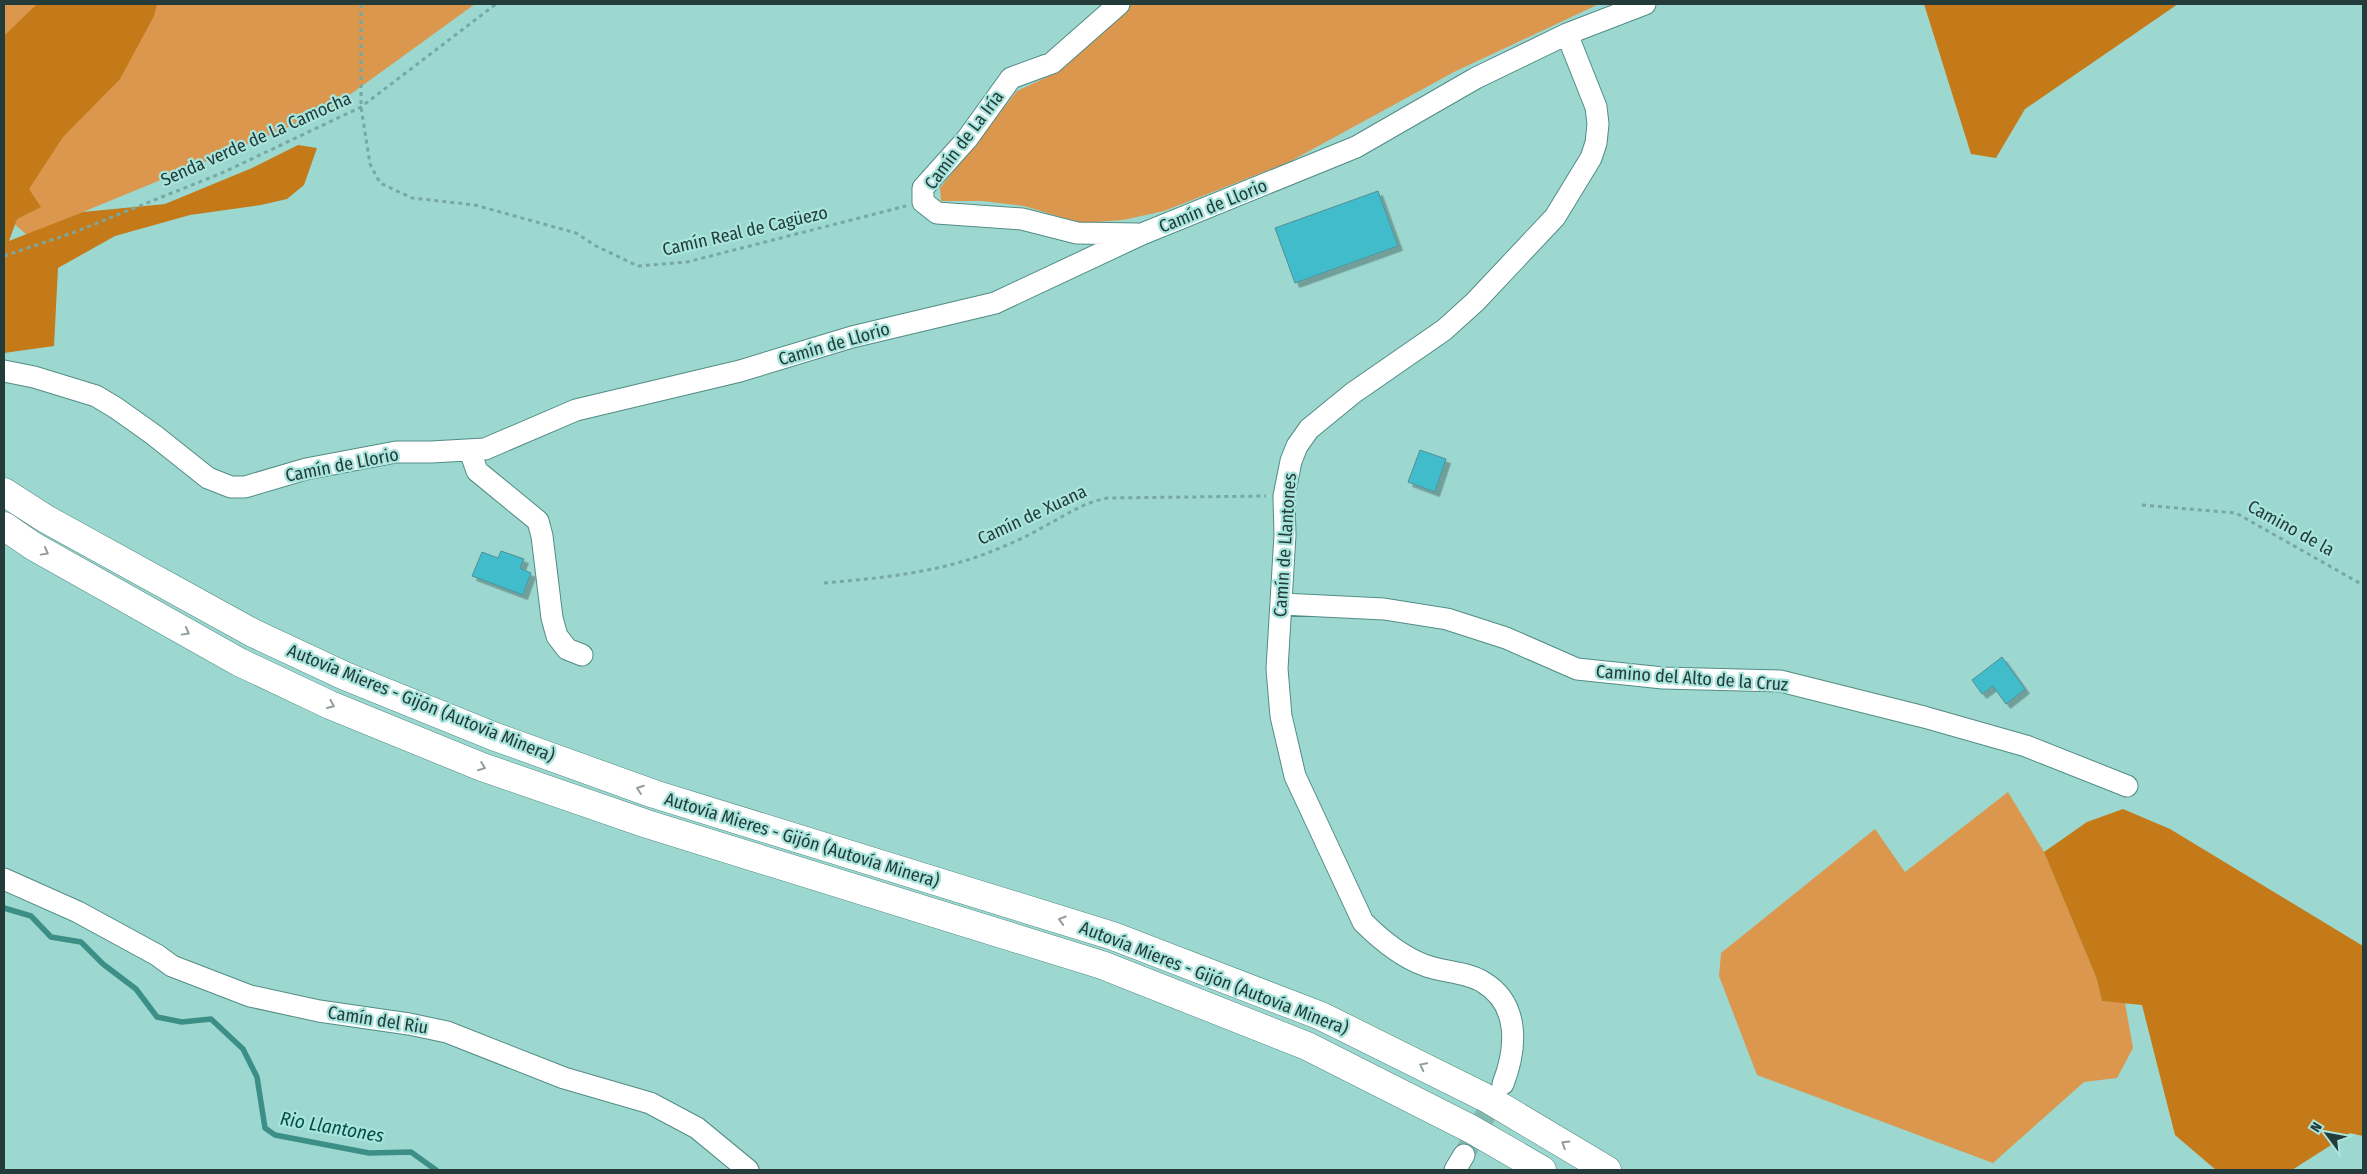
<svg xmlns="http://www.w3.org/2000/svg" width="2367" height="1174" font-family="'Fira Sans Condensed',sans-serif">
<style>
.green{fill:#db974d}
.forest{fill:#c47a18}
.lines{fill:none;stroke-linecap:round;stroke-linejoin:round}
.stream{stroke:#3c8f87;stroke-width:5.5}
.building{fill:#3fbccb;stroke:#538e95;filter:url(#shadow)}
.minor-tunnel{stroke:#84b9b2;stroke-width:21;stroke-dasharray:21 11;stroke-linecap:butt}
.minor-casing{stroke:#528c85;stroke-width:23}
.highway-casing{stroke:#528c85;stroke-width:29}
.path{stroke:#77a8a2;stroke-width:3;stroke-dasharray:4 4;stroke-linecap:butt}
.minor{stroke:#fff;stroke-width:21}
.highway{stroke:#fff;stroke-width:28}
.oneway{stroke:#929e9c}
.labels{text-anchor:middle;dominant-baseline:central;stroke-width:4.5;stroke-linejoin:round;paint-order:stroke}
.street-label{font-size:18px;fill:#243c39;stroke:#a9e5dd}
.water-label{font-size:19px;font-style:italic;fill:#004d47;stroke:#a9e5dd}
</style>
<defs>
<filter id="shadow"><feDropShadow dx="4.5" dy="4.5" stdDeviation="0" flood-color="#0004"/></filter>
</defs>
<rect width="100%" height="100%" fill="#9cd8d0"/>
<!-- green -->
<path class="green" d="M4,4h471l-149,108 -299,123 -23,-20z
M1131,4h468l-145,68 -165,90 -125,49 -41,9 -42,3 -57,-17 -42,-5h-41l-1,-13 77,-97 41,-19 61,-54z
M2008,792l36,60 52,125 6,24 23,2 8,45 -16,30 -33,4 -91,81 -236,-88 -38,-99 2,-23 154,-124 30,43z"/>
<!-- forest -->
<path class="forest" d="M37,4h120l-3,12 -34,63 -57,58 -34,52 12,18 -24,12 -8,22 74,-29 82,-8 87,-36 46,-23 19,3 -13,37 -17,14 -26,6 -71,10 -75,21 -57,32 -4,78 -50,7v-317z
M1924,4h254l-153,105 -29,49 -25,-4z
M2123,809l47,20 193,117v190l-13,-3 -58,37h-76l-41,-35 -33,-130 -40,-4 -6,-24 -52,-125 43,-30z"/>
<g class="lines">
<!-- stream -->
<path class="stream" d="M4,908l27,8 20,21 30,5 22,22 33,25 21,28 25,5 29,-3 32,30 14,28 8,51 10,7 94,18 42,-1 25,18"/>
</g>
<!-- building -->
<path class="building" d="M1378,191l20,55 -103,37 -20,-55z
M1420,450l26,9 -11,33 -27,-10z
M501,551l23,8 -4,9 11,5 -8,22 -51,-19 10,-24 16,6z
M2002,657l23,32 -19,15 -13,-18 -11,8 -10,-14z"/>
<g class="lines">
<!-- minor-tunnel -->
<path class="minor-tunnel" d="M1464,1155l36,-67"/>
<!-- minor casing -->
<g class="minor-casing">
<path id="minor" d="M1119,4l-67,59 -41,15 -44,61 -44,49v14l14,11 85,6 55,14 60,1
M4,371l30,6 62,19 20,12 38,27 54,43 23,9h14l61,-18 90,-17h35l54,-3 91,-39 164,-39 112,-34 143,-34 147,-69 214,-87 120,-69 91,-44 78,-30
M470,451l7,20 61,50 4,15 10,82 5,18 10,13 15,6
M1282,604l102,5 63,10 59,19 71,31 86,9 117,3 144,36 102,29 101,40
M4,879l74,33 79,43 15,11 78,30 69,15 90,13 38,8 117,46 86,25 47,25 51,42
M1503,1084c14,-36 17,-80 -20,-102 -15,-10 -42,-10 -59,-17 -24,-9 -43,-25 -61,-43l-68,-146 -14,-60 -4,-47 8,-134 -1,-39 7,-35 6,-15 12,-17 44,-36 91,-63 31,-28 80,-85 36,-59 5,-15 2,-19 -2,-17 -29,-73
M1455,1170l9,-15"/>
</g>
<!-- highway casing -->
<g class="highway-casing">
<path id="highway" d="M4,492l42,27 207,114 92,43 148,60 161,58 459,142 208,80 167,83 119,71
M4,526l29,20 206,116 91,43 152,62 165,57 455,141 205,81 164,83 71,41"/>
</g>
<!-- path -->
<path class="path" d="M361,4v103l9,57 10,19 32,15 63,7 101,28 20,13 42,20 49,-4 219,-56
M4,256l71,-24 149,-60 137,-65 135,-103
M2142,505l94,8 127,72
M824,583c56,-5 113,-10 166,-31 18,-7 38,-16 55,-26 21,-11 39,-24 63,-28l158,-2"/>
<!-- minor -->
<use href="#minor" class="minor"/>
<!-- highway -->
<use href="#highway" class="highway"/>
</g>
<!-- one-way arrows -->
<defs><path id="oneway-chevron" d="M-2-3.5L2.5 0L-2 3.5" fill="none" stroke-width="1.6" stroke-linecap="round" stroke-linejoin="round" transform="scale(1.25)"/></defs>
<g class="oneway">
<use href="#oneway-chevron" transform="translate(45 552) rotate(29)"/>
<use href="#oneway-chevron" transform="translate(186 632) rotate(29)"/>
<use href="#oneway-chevron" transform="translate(331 705) rotate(24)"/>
<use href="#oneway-chevron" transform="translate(482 767) rotate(21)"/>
<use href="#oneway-chevron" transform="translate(640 789) rotate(-160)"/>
<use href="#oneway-chevron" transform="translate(1062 920) rotate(-163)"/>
<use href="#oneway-chevron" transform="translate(1423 1066) rotate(-154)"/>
<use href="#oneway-chevron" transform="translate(1565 1144) rotate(-148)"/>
</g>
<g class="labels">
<!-- street labels -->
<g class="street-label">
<text transform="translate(256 139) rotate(-24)">Senda verde de La Camocha</text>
<text transform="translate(964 140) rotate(-53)">Camín de La Iría</text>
<text transform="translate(1213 206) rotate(-22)">Camín de Llorio</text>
<text transform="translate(745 231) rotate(-13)">Camín Real de Cagüezo</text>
<text transform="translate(834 344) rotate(-16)">Camín de Llorio</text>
<text transform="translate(342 465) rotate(-11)">Camín de Llorio</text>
<text transform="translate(1032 515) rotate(-25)">Camín de Xuana</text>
<text transform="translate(2291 528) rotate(29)">Camino de la</text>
<text transform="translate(1285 545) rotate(-86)">Camín de Llantones</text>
<text transform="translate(1692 678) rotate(4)">Camino del Alto de la Cruz</text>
<text transform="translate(421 703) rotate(22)">Autovía Mieres - Gijón (Autovía Minera)</text>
<text transform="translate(802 840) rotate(17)">Autovía Mieres - Gijón (Autovía Minera)</text>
<text transform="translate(1214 978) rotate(21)">Autovía Mieres - Gijón (Autovía Minera)</text>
<text transform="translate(378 1020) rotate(9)">Camín del Riu</text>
</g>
<!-- water labels -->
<g class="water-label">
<text transform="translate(332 1127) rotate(10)">Rio Llantones</text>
</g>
</g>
<!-- border -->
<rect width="2367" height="1174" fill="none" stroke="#243c39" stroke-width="10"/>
<!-- north arrow -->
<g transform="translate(2327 1134) rotate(302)" stroke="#a9e5dd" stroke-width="4" paint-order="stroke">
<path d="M0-4L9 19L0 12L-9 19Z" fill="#243c39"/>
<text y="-8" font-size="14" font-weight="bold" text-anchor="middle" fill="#243c39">N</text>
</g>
</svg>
